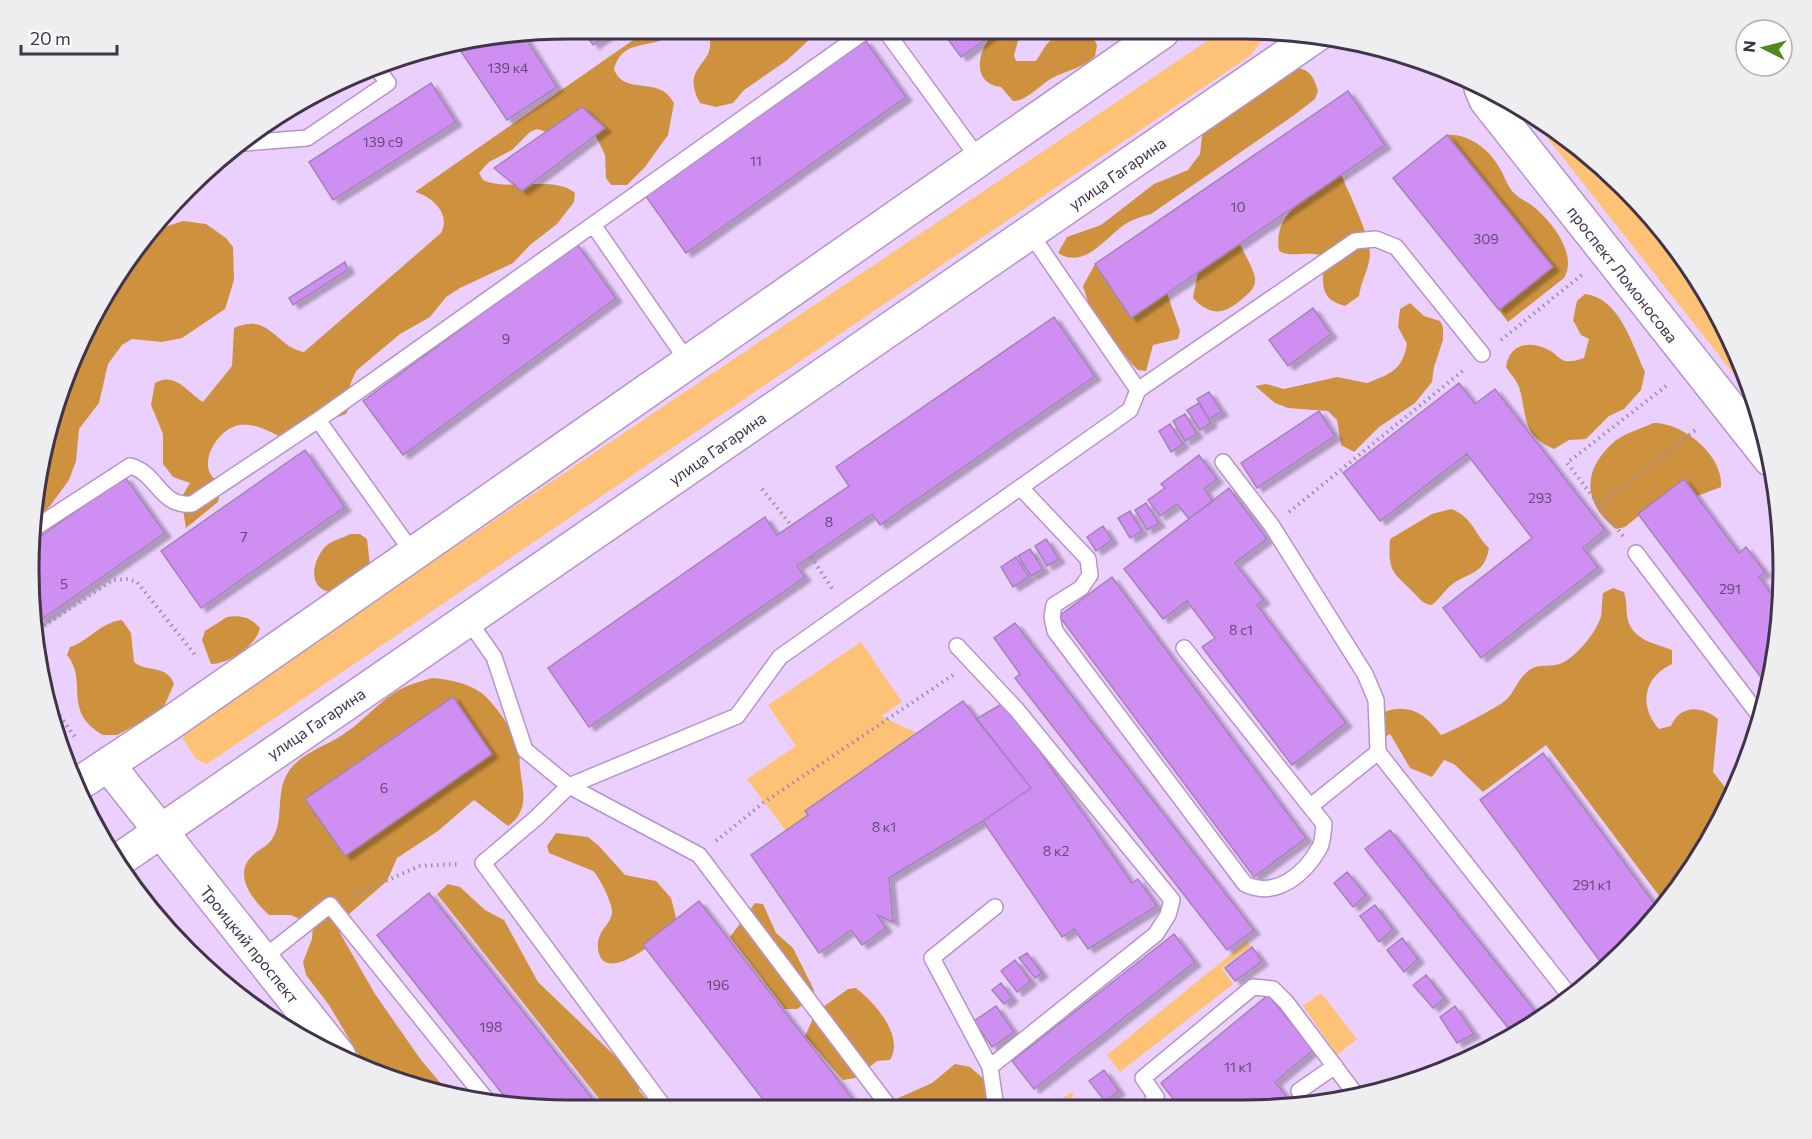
<svg xmlns="http://www.w3.org/2000/svg" width="1812" height="1139" font-family="Commissioner,sans-serif">
<style>
.green{fill:#fdc275}
.forest{fill:#ce923e}
.building{fill:#ce8ef2;stroke:#a483b8;stroke-width:1.5;filter:url(#shadow)}
.lines{fill:none;stroke-linecap:round;stroke-linejoin:round}
.lane-casing{stroke:#b594c9;stroke-width:18}
.secondary-casing{stroke:#b594c9;stroke-width:36}
.primary-casing{stroke:#b594c9;stroke-width:36}
.path{stroke:#9f8aad;stroke-width:4;stroke-dasharray:1.5 4.5;stroke-linecap:butt}
.lane{stroke:#fff;stroke-width:15}
.secondary{stroke:#fff;stroke-width:33}
.primary{stroke:#fff;stroke-width:33}
.labels{text-anchor:middle;dominant-baseline:central;stroke-width:5;stroke-linejoin:round;paint-order:stroke}
.number-label{font-size:14px;fill:#644a74}
.street-label{font-size:16px;fill:#41334a;stroke:#fdfdfd}
.rim{fill:none;stroke:#41334a;stroke-width:3}
</style>
<defs>
<filter id="shadow"><feDropShadow dx="6" dy="4" stdDeviation="1.5" flood-color="#0004"/></filter>
</defs>
<rect width="100%" height="100%" fill="#ebd0fd"/>
<!-- green -->
<path class="green" d="M1219,33h44v6l-12,16 -1044,709 -10,-4 -14,-21 2,-11z
M1530,116l42,25 77,72 62,86 45,103z
M861,642l41,60 -21,14 38,18 -114,77 3,4 -22,16 -39,-52 49,-33 -28,-41z
M1247,941l4,5 -29,22 11,16 -113,88 -13,-17z
M1321,993l36,46 -20,16 -34,-49z
M1073,1092l-1,16h-27h1z"/>
<!-- forest -->
<path class="forest" d="M649,29h32c-5,3 -10,8 -16,10 -22,9 -43,2 -51,30 10,28 45,5 60,34l-6,32 -23,32 -18,18h-16l-5,-7 -1,-23 -10,-21h-42l-16,-5 -7,3 -18,18 -23,12 -10,11 4,7c25,12 71,-5 92,13l-1,9 -17,22 -27,21 -17,18 -53,25 -14,9 -16,20 -30,17 -44,37 -6,14 3,15 -7,14 -8,3 -23,-3 -31,25c-13,-7 -28,-16 -44,-14 -19,2 -40,32 -29,50 3,4 7,7 10,11l-3,16 -32,26 -5,-30 9,-15 -17,-6 -10,-13v-30l-12,-29 4,-22c20,-12 33,10 48,19l29,-36 2,-38c36,-16 41,18 70,24l137,-119c10,-19 -8,-36 -26,-41z
M696,29l124,1 -34,31 -42,29 -11,13 -17,4 -16,-4c-21,-38 17,-38 9,-66z
M997,31h24l-7,24 2,6h20c5,-7 8,-15 15,-21 9,-9 31,-5 43,-1l3,6 -2,11c-14,14 -30,14 -46,24 -10,6 -24,22 -36,21l-12,-14c-33,-4 -22,-43 -4,-56z
M1297,68c14,2 17,10 21,23l-3,8 -22,17 -142,98c-11,3 -21,6 -31,14 -17,13 -37,41 -62,25l9,-16 34,-12 53,-41 34,-14 12,-16 3,-26z
M1447,135c20,-2 42,14 52,32 6,9 8,20 16,27 6,6 13,8 19,13 18,15 44,47 30,71l-56,44 -9,-12 54,-43z
M1341,174c8,20 29,61 29,81 -1,14 -9,26 -11,41l-14,10c-32,-9 -17,-28 -25,-51 -15,-4 -27,3 -41,-4 -7,-41 34,-57 62,-77z
M183,221l23,3 20,14 7,9 1,33 -9,29 -43,29 -20,4 -30,-3 -10,6 -14,19 -9,39 -20,26 -3,32 -7,19 -19,26 -18,17 25,-128 84,-155 8,-8z
M1240,244c4,10 13,23 15,34 1,11 -7,16 -14,22 -18,15 -31,16 -48,-2l5,-26z
M1095,264l36,53 36,-24 13,38 -2,8 -25,6 -7,26 -8,-1 -6,-6 -41,-52 -8,-26z
M1585,294c35,4 47,51 60,78l-4,18 -17,19 -15,7 -23,23 -17,1 -15,9c-34,-15 -26,-33 -35,-62 -3,-8 -9,-13 -13,-20 3,-23 23,-27 43,-17 6,3 10,9 16,11 7,1 13,-1 19,-3l5,-19 -8,-4 -8,-15 4,-19z
M1410,303l14,13 16,5 3,6v13l-9,27 -2,15 -17,21 -36,24 -25,25 -13,-7 -4,-25 -9,-9 -40,-3 -13,-5 -20,-17 11,-2 18,5 53,-12 30,6c23,-9 35,-12 40,-39l-9,-17 2,-18z
M1653,423c30,-1 71,33 68,64l-24,9 -13,-17 -59,48 -9,2c-34,-26 -34,-60 -1,-88 10,-8 26,-12 38,-18z
M1451,509c21,7 24,26 38,39 -5,29 -22,23 -40,39 -6,6 -10,12 -17,18 -10,-1 -12,-6 -19,-13 -21,-21 -25,-20 -23,-53l42,-25z
M350,534h10l7,5 3,26 -39,27c-24,-3 -19,-31 -6,-45 5,-6 18,-9 25,-13z
M1613,588l11,4c3,9 2,14 3,23 3,25 27,28 45,35v14c-28,13 -34,41 -13,65l12,-3c9,-21 30,-21 47,-7l-5,53 15,19 6,1 -6,17 -62,96 -120,-160 -63,47 -29,-28 -10,-4 -12,17 -22,-9 -20,-34 -5,3 -4,-24c27,-11 44,0 60,22 8,-2 59,-29 65,-35 8,-7 11,-19 19,-26 11,-12 20,-6 34,-10 15,-4 38,-32 42,-48 1,-7 1,-15 2,-23z
M227,617c14,-2 23,0 33,11 -4,18 -31,36 -49,36l-9,-24 3,-9z
M122,620l9,13 3,29c13,11 33,2 40,22l-12,27 -45,24h-14c-42,-24 -14,-54 -36,-80l3,-8c19,-6 31,-25 52,-27z
M432,678c16,1 40,6 52,17 13,12 28,34 34,50 3,6 1,15 2,22 2,23 11,42 -12,59l-34,-26 -36,31 -41,27 -10,23 -46,40 -1,12 35,61 46,66 27,32 -80,-21 -39,-66 -23,-30 -3,-13 9,-23 1,-14 -22,-10h-22c-15,-14 -37,-39 -17,-59 6,-6 16,-10 20,-17 12,-18 4,-44 14,-63 13,-25 42,-29 62,-45 16,-11 29,-27 46,-38 12,-8 25,-11 38,-15z
M556,833l32,4 11,9 26,29 31,6 15,17 6,23c-11,14 -74,68 -79,28 -2,-19 13,-23 14,-37 1,-7 -13,-36 -19,-41l-44,-18 -2,-7z
M448,884l12,3 25,23 19,10 34,62 101,97v12l15,16 -49,-1 -168,-212z
M755,903l8,1 13,29 17,15 21,42 -1,8 -16,11h-12l-55,-72z
M856,988c18,14 49,48 34,72l-13,1 -22,17 -12,2 -38,-44 11,-24 32,-23z
M955,1064l15,3 15,13 2,19 -5,9h-106l56,-25z"/>
<!-- building -->
<path class="building" d="M582,29h34l-23,16z
M942,31h55l-36,26z
M524,36l33,51 -50,33 -49,-73z
M865,40l41,57 -220,156 -41,-58z
M431,83l25,39 -123,78 -24,-38z
M1348,91l37,54 -254,173 -36,-54z
M582,107l23,21 -83,63 -28,-23z
M1447,135l106,132 -54,43 -106,-132z
M577,244l39,54 -213,157 -40,-54z
M345,262l3,8 -55,35 -4,-7z
M1313,308l18,26 -43,32 -19,-26z
M1054,317l41,59 -215,149 -8,-11 -75,52 8,11 -216,150 -41,-59 217,-151 12,18 72,-49 -13,-19z
M1459,383l16,21 20,-15 110,141 -22,18 15,19 -117,91 -38,-50 89,-70 -65,-84 -87,67 -37,-48z
M1209,392l13,20 -13,7 -12,-20z
M1199,403l12,20 -11,7 -13,-20z
M1319,411l16,25 -78,52 -16,-25z
M1185,414l12,20 -12,7 -12,-20z
M1170,424l13,20 -12,8 -12,-21z
M305,450l40,57 -144,101 -40,-57z
M1199,455l18,24 -13,10 9,12 -24,18 -12,-15 -17,12 -12,-16 17,-12 -4,-4z
M125,477l40,56 -127,89 -7,-79z
M1684,479l55,74 7,-6 19,25 -6,5 23,31 -13,80 -131,-174z
M1229,488l38,51 -32,24 29,37 -7,5 89,118 -54,42 -90,-118 13,-9 -28,-37 -24,18 -39,-50z
M1146,503l13,20 -12,7 -12,-20z
M1130,511l12,20 -12,7 -12,-20z
M1103,526l9,14 -16,11 -9,-14z
M1046,539l13,20 -12,7 -12,-20z
M1030,549l13,20 -12,7 -13,-20z
M1016,557l13,20 -16,10 -12,-20z
M1112,577l194,261 -52,39 -195,-261z
M1015,623l239,307 -27,20 -212,-272 5,-4 -26,-36z
M453,697l39,57 -147,102 -40,-57z
M963,701l68,87 -48,33 -94,57 4,44 -16,-7 9,13 -24,17 -11,-15 -32,23 -68,-98 57,-40 -3,-4z
M1005,702l127,181 6,-4 19,27 -69,43 -14,-20 -12,8 -79,-116 48,-33 -55,-69z
M1543,753l117,158 -54,58 -126,-169z
M1390,830l149,186 -26,18 -148,-185z
M1347,872l19,23 -13,12 -19,-24z
M429,893l22,28 147,185h-86l-86,-109 -49,-62z
M699,901l93,120 67,86h-90l-126,-162z
M1375,905l18,24 -14,13 -19,-26z
M1174,934l21,28 -161,127 -22,-28z
M1402,938l16,21 -14,13 -17,-22z
M1252,947l10,14 -27,20 -10,-13z
M1027,953l15,20 -7,5 -16,-20z
M1015,960l16,21 -14,11 -16,-21z
M1426,975l18,23 -11,10 -20,-23z
M1001,983l11,15 -8,6 -12,-14z
M1268,995l45,55 -38,32 20,25 -31,2 -10,-11 -14,11h-59l-20,-26z
M996,1006l18,26 -22,15 -18,-26z
M1455,1006l19,28 -17,9 -17,-26z
M1481,1045l5,7 -17,7 -4,-5z
M1104,1070l15,21 -14,10 -16,-20z
M1339,1090l7,8 -22,4z"/>
<g class="lines">
<!-- lane casing -->
<g class="lane-casing">
<path id="lane" d="M885,30l94,129
M244,143l63,-5 81,-55 -12,-16
M594,226l94,136
M1030,233l108,157
M318,420l95,133
M1223,462l49,64 93,148 11,26 2,52 -66,53
M1021,488l67,71 2,16 -9,13 -27,17 -2,12 3,14 190,253c31,15 60,-10 75,-37 3,-6 3,-16 4,-23l-140,-176
M30,531l100,-65c28,7 29,41 62,38l126,-84 549,-390
M1636,553l126,166
M468,620l26,37 31,93 44,36 130,69 191,253
M957,646l60,64 155,190 -4,15 -12,19 -166,133 6,41
M1378,752l192,244
M262,959l68,-54 159,198
M990,1067l-58,-109 63,-51
M1299,1091l36,-25
M664,1107l-181,-244 53,-45 33,-32 168,-70 43,-59 350,-247 8,-20 217,-149 21,-2 20,8 86,107
M1146,1109l10,-12 -13,-19 110,-91 20,2 13,13 71,94"/>
</g>
<!-- secondary casing -->
<g class="secondary-casing">
<path id="secondary" d="M109,766l230,290"/>
</g>
<!-- primary casing -->
<g class="primary-casing">
<path id="primary" d="M1481,88l5,12 284,359
M80,783l89,-59 993,-692
M116,862l1202,-828"/>
</g>
<!-- path -->
<path class="path" d="M1501,340l83,-67
M762,489l29,36
M1599,505l99,-77
M1289,512l176,-143
M1623,536l-56,-73 99,-77
M811,557l23,34
M39,629l74,-49 15,-1 9,3 59,74
M46,696l31,44
M716,841l47,-38 190,-128
M353,895l67,-29 39,-2"/>
<!-- lane -->
<use href="#lane" class="lane"/>
<!-- secondary -->
<use href="#secondary" class="secondary"/>
<!-- primary -->
<use href="#primary" class="primary"/>
</g>
<g class="labels">
<!-- number labels -->
<g class="number-label">
<text x="508" y="67">139 к4</text>
<text x="383" y="141">139 с9</text>
<text x="756" y="160">11</text>
<text x="1238" y="206">10</text>
<text x="1486" y="238">309</text>
<text x="506" y="338">9</text>
<text x="1540" y="497">293</text>
<text x="829" y="521">8</text>
<text x="244" y="536">7</text>
<text x="64" y="583">5</text>
<text x="1730" y="588">291</text>
<text x="1241" y="629">8 с1</text>
<text x="384" y="787">6</text>
<text x="884" y="826">8 к1</text>
<text x="1056" y="850">8 к2</text>
<text x="1592" y="884">291 к1</text>
<text x="718" y="984">196</text>
<text x="491" y="1026">198</text>
<text x="1238" y="1066">11 к1</text>
</g>
<!-- street labels -->
<g class="street-label">
<text transform="translate(1117 173) rotate(-35)">улица Гагарина</text>
<text transform="translate(1623 274) rotate(52)">проспект Ломоносова</text>
<text transform="translate(717 448) rotate(-35)">улица Гагарина</text>
<text transform="translate(316 723) rotate(-34)">улица Гагарина</text>
<text transform="translate(250 944) rotate(51)">Троицкий проспект</text>
</g>
</g>
<!-- crop -->
<path d="M0 0H1812V1139H0ZM569 39H1243A530 530 0 0 1 1773 569V570A530 530 0 0 1 1243 1100H569A530 530 0 0 1 39 570V569A530 530 0 0 1 569 39Z" fill="#eeedef" fill-rule="evenodd"/>
<path class="rim" d="M569 39H1243A530 530 0 0 1 1773 569V570A530 530 0 0 1 1243 1100H569A530 530 0 0 1 39 570V569A530 530 0 0 1 569 39Z"/>
<!-- north arrow -->
<g transform="translate(1764 48) rotate(276)"><circle r="28" fill="#fdfdfd" stroke="#b2acb5" stroke-width="1.5"/>
<path d="M0-4.5L10 22L0 15L-10 22Z" fill="#54871e"/>
<text y="-9" font-size="16" font-weight="bold" text-anchor="middle" fill="#41334a">N</text>
</g>
<!-- scale -->
<path d="M21 45v9h96v-9" fill="none" stroke="#41334a" stroke-width="3"/>
<text x="30" y="45" font-size="18" fill="#41334a" stroke="#fdfdfd" stroke-width="4.5" paint-order="stroke">20 m</text>
</svg>
